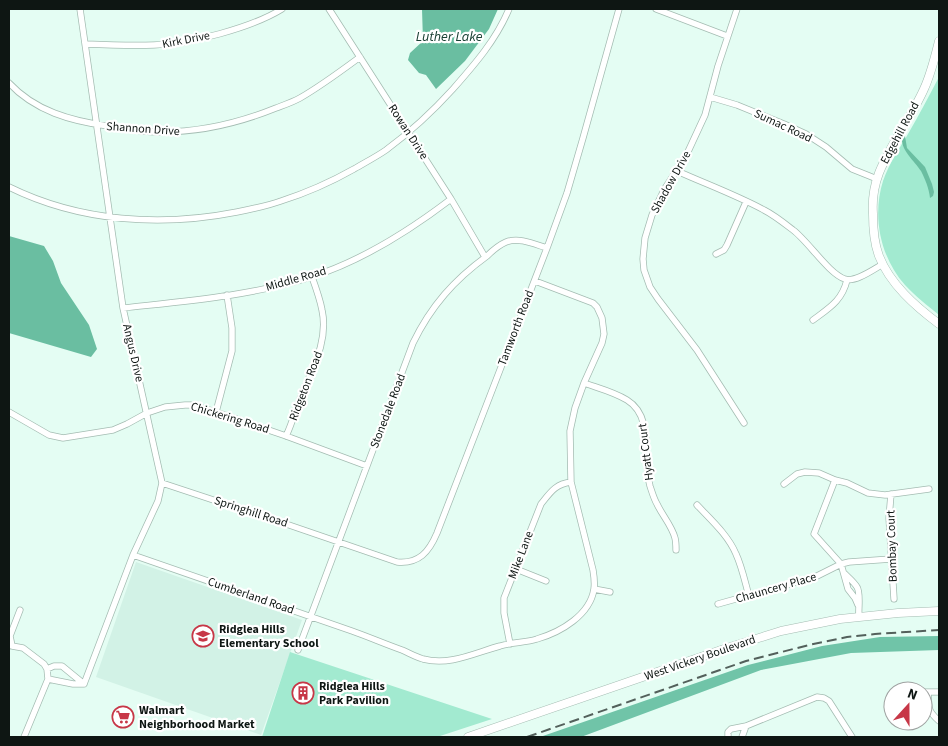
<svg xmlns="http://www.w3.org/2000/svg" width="948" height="746" font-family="'Source Sans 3',sans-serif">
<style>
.built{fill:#d2f2e6}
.green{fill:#a2ead0}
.forest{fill:#70c4a8}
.water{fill:#6abea1}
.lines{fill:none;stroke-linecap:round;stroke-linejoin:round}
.street-casing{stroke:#a4bcb2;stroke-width:7}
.secondary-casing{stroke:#a4bcb2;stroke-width:9}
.street{stroke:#fff;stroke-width:5.5}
.secondary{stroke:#fff;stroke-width:8}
.rail{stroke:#53605b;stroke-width:2;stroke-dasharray:10 5;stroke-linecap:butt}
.labels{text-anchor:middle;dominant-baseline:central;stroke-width:4.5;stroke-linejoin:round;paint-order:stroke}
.street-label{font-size:12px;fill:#0e1613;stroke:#fff}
.poi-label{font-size:12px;font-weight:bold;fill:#0e1613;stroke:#fff;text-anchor:start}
.water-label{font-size:14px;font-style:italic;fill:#1a4034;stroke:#fff}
</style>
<rect width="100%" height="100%" fill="#e4fdf3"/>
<!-- built -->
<path class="built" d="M136,562l166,58 -41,115 -165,-58z"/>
<!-- green -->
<path class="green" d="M939,77v238c-11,-9 -24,-19 -34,-30 -25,-28 -33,-69 -22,-104 6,-17 16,-32 25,-47 11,-19 21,-38 31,-57z
M290,652l202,67 -55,18h-175z"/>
<!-- forest -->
<path class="forest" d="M939,636v14l-88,3 -90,17 -180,67h-41l208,-72 74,-19 58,-9z"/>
<!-- water -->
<path class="water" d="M422,9h76l-9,20 -24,32 -29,28 -10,-14 -7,-2 -11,-13 2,-7 13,-12z
M902,136h3l2,12 18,19 7,17 2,8 -1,4 -3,2c-1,-10 -5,-19 -9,-27 -7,-11 -21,-21 -19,-35z
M9,236l35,10 9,15 8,22 28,42 8,24 -6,8 -82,-24z"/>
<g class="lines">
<!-- street casing -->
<g class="street-casing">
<path id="street" d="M80,9l43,299 39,175 -4,18 -25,54 -49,129
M329,9l122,190 34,58
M656,9l71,27
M737,9l-19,57 -13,49 -19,41 -22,34 -12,25 -7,23 -2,21 1,11 6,17 8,12 39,51 47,73
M85,44c23,1 46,2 69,1 36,-1 97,-17 128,-36
M9,83c26,28 62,38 99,43 17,3 35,6 53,6 40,0 78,-9 115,-24 8,-3 17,-6 24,-10 21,-12 41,-27 60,-41
M710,97l27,8 47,19 22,10 20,13 26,22 25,10
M677,171c29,13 59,24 87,39 10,5 20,13 29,20 15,11 36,44 52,49 10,4 29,-10 38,-15
M9,187c71,35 152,40 228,25 15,-3 30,-6 44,-11 25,-8 50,-19 73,-32 10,-6 22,-12 32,-19 23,-17 48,-40 67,-61 22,-25 43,-49 56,-80
M716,254l8,-4 3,-5 19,-43
M123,308c63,-7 127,-12 188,-31 51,-16 98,-46 140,-78
M813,320c16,-12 29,-19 34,-40
M584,383c14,5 30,9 43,17 28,17 15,59 23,86 2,6 4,13 7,18 5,11 15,22 18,34 1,4 1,8 1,12
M9,412l40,23 14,3 50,-8 14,-6 20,-11 18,-6 20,-2h5l26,7 70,24 81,30
M216,412l16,-61v-23l-5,-33
M286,436c6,-12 9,-25 14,-37 11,-28 29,-57 22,-89 -2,-11 -6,-22 -10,-33
M835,480l-21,54 27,30 7,25 7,9 3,7
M162,483l127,42 108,37c22,2 32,-10 40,-29l110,-285 20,-55 16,-55 36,-129
M784,484l13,-10 8,-2 14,1 16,7 12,3 21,10 17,2 44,-6
M891,494l-2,24 5,81
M697,505c14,15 31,30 39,49 6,13 9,28 13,42
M133,555c73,26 146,51 219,76 17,6 33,13 50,19 7,3 14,7 21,9 27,7 51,-6 77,-13 12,-4 25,-3 37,-7 24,-7 53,-24 57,-50 1,-7 0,-13 -1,-19l-22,-88 -1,-51 5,-23 9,-25 18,-40 2,-9 -2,-16 -5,-11 -4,-4 -58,-22
M516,569l30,12
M845,574c4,4 9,8 12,13 4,6 1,22 2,30
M594,589l16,3
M718,604l97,-27 26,-13 8,-2 42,-3
M510,644l-6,-31v-15l37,-94c9,-11 14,-20 30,-22
M12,646l11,2 21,16 3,5 1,10 -24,58
M12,646l-2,-10 10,-26
M298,650l115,-307c18,-37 41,-63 74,-87 5,-5 12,-11 19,-14 13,-5 28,2 41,6
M47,669l7,-3h8l22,18h-11l-25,-5
M923,692h16
M928,692c1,16 -1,18 11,29
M893,700v-1
M728,737v-5l3,-3 15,-3 71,-29 7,1 5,3 23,36
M742,737l4,-11"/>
</g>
<!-- secondary casing -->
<g class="secondary-casing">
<path id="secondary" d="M939,41c-4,16 -8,33 -15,48 -13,29 -33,54 -45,84 -5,13 -7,27 -6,41 0,14 1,29 6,42 11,28 36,50 60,68
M468,737l259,-89 54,-17 59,-12 58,-6 41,-2"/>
</g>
<!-- street -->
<use href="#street" class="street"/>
<!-- secondary -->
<use href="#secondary" class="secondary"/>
<!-- rail -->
<path class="rail" d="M527,737l219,-76 63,-16 38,-8 28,-3 64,-4"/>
</g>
<!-- icons -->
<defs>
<g id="school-ring" transform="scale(1.125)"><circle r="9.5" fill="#fff" stroke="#c73747" stroke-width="1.5"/><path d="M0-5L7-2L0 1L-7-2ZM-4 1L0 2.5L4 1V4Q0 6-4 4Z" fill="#c73747"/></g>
<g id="building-ring" transform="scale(1.125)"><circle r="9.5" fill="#fff" stroke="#c73747" stroke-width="1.5"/><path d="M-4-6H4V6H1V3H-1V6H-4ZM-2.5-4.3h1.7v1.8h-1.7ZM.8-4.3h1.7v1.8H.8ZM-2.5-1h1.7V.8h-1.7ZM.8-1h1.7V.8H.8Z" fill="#c73747"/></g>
<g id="supermarket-ring" transform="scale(1.125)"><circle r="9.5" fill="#fff" stroke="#c73747" stroke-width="1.5"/><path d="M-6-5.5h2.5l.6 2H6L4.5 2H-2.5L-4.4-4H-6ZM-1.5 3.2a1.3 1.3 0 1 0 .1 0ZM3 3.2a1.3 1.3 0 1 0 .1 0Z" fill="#c73747"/></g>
</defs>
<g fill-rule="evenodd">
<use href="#school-ring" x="203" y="636"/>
<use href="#building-ring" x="303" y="693"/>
<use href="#supermarket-ring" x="123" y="717"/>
</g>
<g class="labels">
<!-- street labels -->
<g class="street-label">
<text transform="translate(186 40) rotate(-11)">Kirk Drive</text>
<text transform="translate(783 126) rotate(25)">Sumac Road</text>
<text transform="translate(143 129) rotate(4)">Shannon Drive</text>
<text transform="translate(408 132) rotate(57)">Rowan Drive</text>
<text transform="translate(900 133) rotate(-62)">Edgehill Road</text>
<text transform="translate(671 182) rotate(-61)">Shadow Drive</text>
<text transform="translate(296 279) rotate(-16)">Middle Road</text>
<text transform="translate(516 328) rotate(-69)">Tamworth Road</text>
<text transform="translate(133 353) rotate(77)">Angus Drive</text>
<text transform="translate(306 386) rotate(-69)">Ridgeton Road</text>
<text transform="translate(388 411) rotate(-69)">Stonedale Road</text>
<text transform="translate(230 418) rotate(17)">Chickering Road</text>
<text transform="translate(646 452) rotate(-97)">Hyatt Court</text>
<text transform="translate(251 512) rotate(18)">Springhill Road</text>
<text transform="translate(892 546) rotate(-92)">Bombay Court</text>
<text transform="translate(521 555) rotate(-69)">Mike Lane</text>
<text transform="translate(776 588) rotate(-16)">Chauncery Place</text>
<text transform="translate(251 596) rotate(19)">Cumberland Road</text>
<text transform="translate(700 658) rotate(-19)">West Vickery Boulevard</text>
</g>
<!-- poi labels -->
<g class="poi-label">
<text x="219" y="629">Ridglea Hills<tspan x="219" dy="14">Elementary School</tspan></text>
<text x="319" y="686">Ridglea Hills<tspan x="319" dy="14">Park Pavilion</tspan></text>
<text x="139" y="710">Walmart<tspan x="139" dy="14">Neighborhood Market</tspan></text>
</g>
<!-- water labels -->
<g class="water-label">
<text x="449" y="37">Luther Lake</text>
</g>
</g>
<!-- border -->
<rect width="948" height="746" fill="none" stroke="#0e1613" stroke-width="20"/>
<!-- north arrow -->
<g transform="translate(908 706) rotate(21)"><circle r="24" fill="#ffffff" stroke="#9fa2a1"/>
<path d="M0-4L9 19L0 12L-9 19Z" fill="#c73747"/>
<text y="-8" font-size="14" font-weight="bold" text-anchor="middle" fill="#0e1613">N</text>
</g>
</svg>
